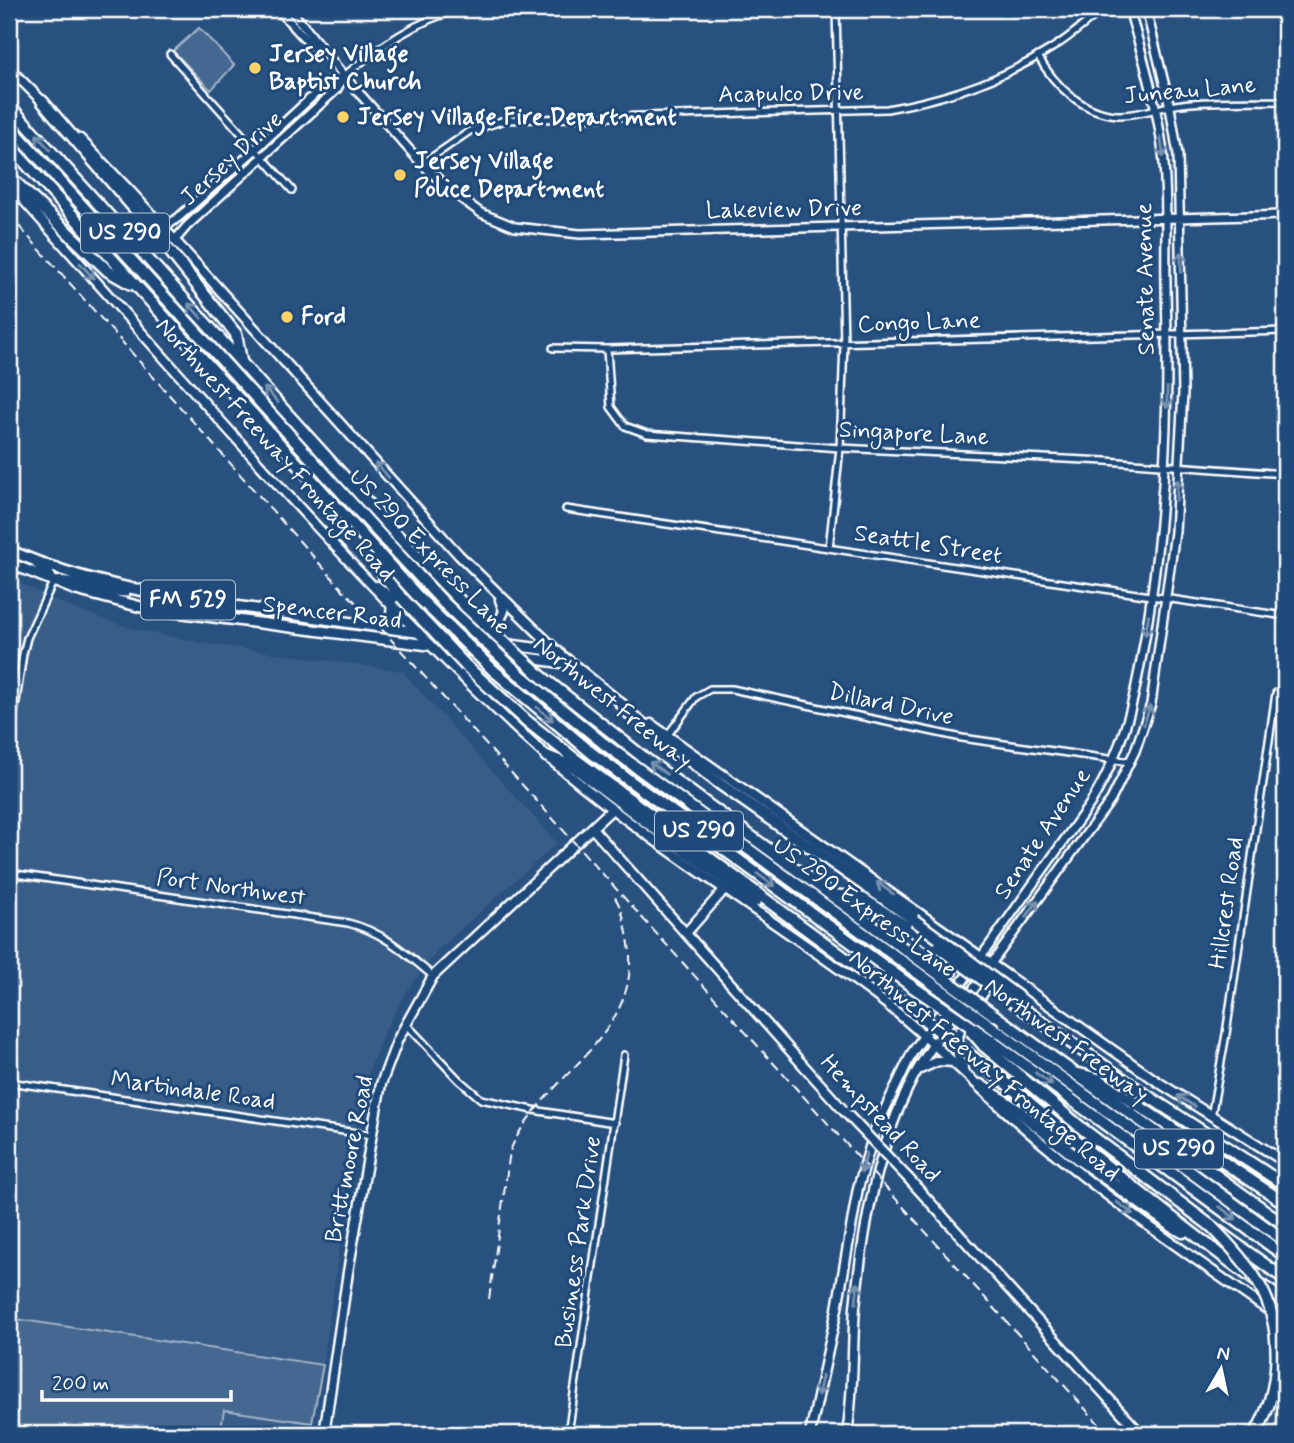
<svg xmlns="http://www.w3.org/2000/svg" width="1294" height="1443" font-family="Mynerve,sans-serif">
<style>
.built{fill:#375d88}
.green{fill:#446890;stroke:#a2b4c8;stroke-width:2}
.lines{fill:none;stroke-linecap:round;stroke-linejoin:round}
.minor-casing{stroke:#fff;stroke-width:10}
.tertiary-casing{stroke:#fff;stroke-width:12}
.secondary-casing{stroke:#fff;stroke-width:13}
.primary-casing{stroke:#fff;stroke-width:14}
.motorway-casing{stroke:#fff;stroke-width:15}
.minor{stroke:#1f4a7a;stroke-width:5}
.tertiary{stroke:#1f4a7a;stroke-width:7}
.secondary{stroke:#1f4a7a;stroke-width:8}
.primary{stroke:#1f4a7a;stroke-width:9}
.motorway{stroke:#1f4a7a;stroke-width:10}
.rail{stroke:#fff;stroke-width:2;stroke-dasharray:10 5;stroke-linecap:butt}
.secondary-bridge-casing{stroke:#fff;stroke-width:13;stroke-linecap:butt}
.motorway-bridge-casing{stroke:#fff;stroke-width:15;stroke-linecap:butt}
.secondary-bridge{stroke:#1f4a7a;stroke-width:8}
.motorway-bridge{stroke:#1f4a7a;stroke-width:10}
.oneway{stroke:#7992af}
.poi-dot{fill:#ffd166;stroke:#1f4a7a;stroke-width:2.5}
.labels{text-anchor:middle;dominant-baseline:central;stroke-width:6;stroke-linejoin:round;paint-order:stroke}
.shield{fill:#1f4a7a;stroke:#bcc9d7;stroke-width:2}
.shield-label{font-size:23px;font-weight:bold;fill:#fff}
.poi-label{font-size:24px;font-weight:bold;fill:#fff;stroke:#1f4a7a;text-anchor:start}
.street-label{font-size:24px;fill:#fff;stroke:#1f4a7a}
</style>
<rect width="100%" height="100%" fill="#28517f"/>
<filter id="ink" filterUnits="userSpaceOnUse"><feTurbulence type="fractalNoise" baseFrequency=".0143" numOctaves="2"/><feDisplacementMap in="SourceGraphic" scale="14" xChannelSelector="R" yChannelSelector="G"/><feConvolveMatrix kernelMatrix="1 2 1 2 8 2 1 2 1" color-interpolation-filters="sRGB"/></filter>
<g filter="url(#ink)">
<!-- built -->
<path class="built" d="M9,578l63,30 61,21 70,14 199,28 155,172 -117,105 -31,40 -25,44 -18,48 -9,42 -34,243 -314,-47z
M224,1410l88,13 -2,11h-90z"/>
<!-- green -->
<path class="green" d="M199,28l35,37 -23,25 -38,-39z
M9,1318l314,47 -11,58 -88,-13 -4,24h-211z"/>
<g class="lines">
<!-- minor casing -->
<g class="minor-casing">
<path id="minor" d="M170,54l122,136
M1038,56c16,29 44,57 80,59 22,1 43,-9 64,-11 34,-4 69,-2 103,-3
M344,76c35,-29 72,-56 117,-67
M422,164l48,-33 35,-11 382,-11c59,-10 115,-29 165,-61 19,-11 35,-27 52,-39
M553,348l54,1 678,-18
M607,349l4,58 14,19 22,8 193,14 266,13 179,13
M566,509l719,107
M829,548l11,-100 4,-105 -8,-334
M667,736l29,-39 14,-8h22l230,49 168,24
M9,749l14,-95 4,-16 26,-56
M9,873l339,50c36,9 57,30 85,53
M406,1024l53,56 22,19 52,11 82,13
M9,1082l362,53
M1211,1117l15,-83 50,-341
M568,1434l56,-379"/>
</g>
<!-- tertiary casing -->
<g class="tertiary-casing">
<path id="tertiary" d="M278,9l29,32 16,11
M290,9l54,67 78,88 30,28 29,21 34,14 65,7 705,-19
M164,228l15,-11 77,-68 73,-68 15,-5
M175,240l12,-14 150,-137 7,-13
M981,957l109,-153c39,-64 47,-117 59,-190 17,-112 20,-216 17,-328 -1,-44 2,-89 -3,-133 -6,-49 -20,-96 -34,-144
M991,964l120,-164 24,-49 16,-47 24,-172 8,-139 -5,-238 -8,-48 -24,-98"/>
</g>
<!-- secondary casing -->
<g class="secondary-casing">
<path id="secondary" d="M9,68l37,37
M80,139l52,54 327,362 98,96 69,56
M9,184c168,186 329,378 512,549 112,104 246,179 367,272 54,43 101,94 154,138 77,65 161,121 243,179
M377,586l28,23 12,5 80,6h3l4,-9 -4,-11
M651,724l507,358 127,80
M592,828l252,283
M686,933l38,-43
M889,1007l21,1 19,-4 23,-32 1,-18
M963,1067c-18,-30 8,-55 25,-81l6,-2
M920,1069l18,-8 16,1
M908,1178l233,256
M324,1434l24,-162 29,-167 4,-21 17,-45 35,-63 178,-166
M810,1434l27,-125 21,-121 17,-58 37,-77 60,-85
M847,1434c7,-42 5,-85 8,-127 8,-79 22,-161 59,-231 20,-36 46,-68 70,-101"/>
</g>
<!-- primary casing -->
<g class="primary-casing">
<path id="primary" d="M9,550c85,38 177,49 268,62 94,14 187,27 280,39
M9,563l67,27 69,18 428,56
M37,564l10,7 6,11c24,-3 47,10 72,10
M385,628l6,-6 1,-14"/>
</g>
<!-- motorway casing -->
<g class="motorway-casing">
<path id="motorway" d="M42,101l115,134 79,99 5,27
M9,105l385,427 71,74
M9,125l364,402 71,76
M9,145l411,454
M9,176l99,95 23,13
M378,558l7,20 16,19
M466,666l62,56 43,34 285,210
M493,670l100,84 317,231
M519,674l84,69 315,230
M542,677l101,80 282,207
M621,704l9,10 90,70 194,136
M546,756l28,11 115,87 67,47
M834,895l29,4 75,48
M1016,1004l124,87 145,94
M994,1015l291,210
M996,1030l289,211
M989,1039l296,217
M984,1046l100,84 127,96 74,53
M1079,1074l19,5 187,124
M1007,1084c91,76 182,149 278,218
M980,1085l36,24 65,52 91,65 11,6"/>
</g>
<!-- minor -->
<use href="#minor" class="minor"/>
<!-- tertiary -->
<use href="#tertiary" class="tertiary"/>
<!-- secondary -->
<use href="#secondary" class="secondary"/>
<!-- primary -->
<use href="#primary" class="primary"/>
<!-- motorway -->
<use href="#motorway" class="motorway"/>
<!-- rail -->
<path class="rail" d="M9,215l334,375 26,25 739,819
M489,1299l21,-148c32,-78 136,-113 118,-213 -3,-15 -6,-32 -16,-45"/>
<!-- secondary-bridge casing -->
<g class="secondary-bridge-casing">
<path id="secondary-bridge" d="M844,1111l64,67"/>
</g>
<!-- motorway-bridge casing -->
<g class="motorway-bridge-casing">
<path id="motorway-bridge" d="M401,597l65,69
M420,599l73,71
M444,603l75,71
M465,606l77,71
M914,920l107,79
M938,947l78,57
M925,964l69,51
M856,966l151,118
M918,973l78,57
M910,985l79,54
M971,1031l13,15
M1211,1226c18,18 35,36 48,58 26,45 22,107 -4,150"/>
</g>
<!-- secondary-bridge -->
<use href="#secondary-bridge" class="secondary-bridge"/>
<!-- motorway-bridge -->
<use href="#motorway-bridge" class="motorway-bridge"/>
</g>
<!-- one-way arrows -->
<defs><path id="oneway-shaft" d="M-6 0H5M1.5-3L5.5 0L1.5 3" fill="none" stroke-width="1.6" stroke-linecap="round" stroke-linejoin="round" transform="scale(1.75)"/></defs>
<g class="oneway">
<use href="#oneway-shaft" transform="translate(43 142) rotate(-132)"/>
<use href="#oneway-shaft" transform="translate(1162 147) rotate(82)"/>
<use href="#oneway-shaft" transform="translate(1181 262) rotate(-91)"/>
<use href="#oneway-shaft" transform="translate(87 271) rotate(48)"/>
<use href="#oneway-shaft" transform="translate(195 311) rotate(-132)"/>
<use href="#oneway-shaft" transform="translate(271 395) rotate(-132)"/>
<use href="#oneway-shaft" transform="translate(1167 398) rotate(91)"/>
<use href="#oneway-shaft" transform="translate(382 470) rotate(-132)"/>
<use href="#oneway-shaft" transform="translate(1177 490) rotate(-87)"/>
<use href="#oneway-shaft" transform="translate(1147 625) rotate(99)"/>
<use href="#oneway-shaft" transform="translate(545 714) rotate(40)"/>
<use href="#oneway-shaft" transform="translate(1147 715) rotate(-72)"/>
<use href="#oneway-shaft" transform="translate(658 768) rotate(-144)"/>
<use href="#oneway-shaft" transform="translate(766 880) rotate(36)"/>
<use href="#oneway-shaft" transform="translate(885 888) rotate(-145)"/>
<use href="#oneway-shaft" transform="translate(1032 909) rotate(-55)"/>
<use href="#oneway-shaft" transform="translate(1044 1079) rotate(36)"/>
<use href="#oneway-shaft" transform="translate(1186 1101) rotate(-147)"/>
<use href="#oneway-shaft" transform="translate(864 1163) rotate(105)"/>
<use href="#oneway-shaft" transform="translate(1125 1208) rotate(36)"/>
<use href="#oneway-shaft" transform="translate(1228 1213) rotate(37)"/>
<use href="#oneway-shaft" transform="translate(857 1293) rotate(-84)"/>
<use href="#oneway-shaft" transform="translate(820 1386) rotate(103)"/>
</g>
</g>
<!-- markers -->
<g class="poi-dot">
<circle cx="255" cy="68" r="7"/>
<circle cx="343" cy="117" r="7"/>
<circle cx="400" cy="175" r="7"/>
<circle cx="287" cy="317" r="7"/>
</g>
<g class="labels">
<!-- shield labels -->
<g class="shield">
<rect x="81" y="213.5" width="88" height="39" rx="5"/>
<rect x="141" y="580.5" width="94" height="39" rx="5"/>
<rect x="655" y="811.5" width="88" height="39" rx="5"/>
<rect x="1135" y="1129.5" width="88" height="39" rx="5"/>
</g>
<g class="shield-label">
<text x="125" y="233">US 290</text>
<text x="188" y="600">FM 529</text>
<text x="699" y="831">US 290</text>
<text x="1179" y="1149">US 290</text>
</g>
<!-- poi labels -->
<g class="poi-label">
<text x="269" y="54">Jersey Village<tspan x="269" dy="28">Baptist Church</tspan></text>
<text x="357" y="117">Jersey Village Fire Department</text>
<text x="414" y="161">Jersey Village<tspan x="414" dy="28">Police Department</tspan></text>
<text x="301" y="317">Ford</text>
</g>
<!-- street labels -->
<g class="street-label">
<text transform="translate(1190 91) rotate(-5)">Juneau Lane</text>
<text transform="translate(791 94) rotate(-1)">Acapulco Drive</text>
<text transform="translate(232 159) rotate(-42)">Jersey Drive</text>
<text transform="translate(784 210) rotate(-1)">Lakeview Drive</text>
<text transform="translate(1146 279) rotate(-91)">Senate Avenue</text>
<text transform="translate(919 323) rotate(-2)">Congo Lane</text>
<text transform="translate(914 434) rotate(3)">Singapore Lane</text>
<text transform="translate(275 450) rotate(48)">Northwest Freeway Frontage Road</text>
<text transform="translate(928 545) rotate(9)">Seattle Street</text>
<text transform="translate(429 552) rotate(46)">US 290 Express Lane</text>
<text transform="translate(332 613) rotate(7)">Spencer Road</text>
<text transform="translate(612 703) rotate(39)">Northwest Freeway</text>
<text transform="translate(891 705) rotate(12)">Dillard Drive</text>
<text transform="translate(1043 834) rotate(-56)">Senate Avenue</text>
<text transform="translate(231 888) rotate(8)">Port Northwest</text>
<text transform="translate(1227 903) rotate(-82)">Hillcrest Road</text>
<text transform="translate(864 908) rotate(36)">US 290 Express Lane</text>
<text transform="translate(1066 1041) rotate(36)">Northwest Freeway</text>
<text transform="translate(984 1066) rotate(40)">Northwest Freeway Frontage Road</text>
<text transform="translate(193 1091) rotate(8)">Martindale Road</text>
<text transform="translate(880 1119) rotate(47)">Hempstead Road</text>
<text transform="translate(350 1159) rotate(-79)">Brittmoore Road</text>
<text transform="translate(579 1242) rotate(-82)">Business Park Drive</text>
</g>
</g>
<!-- margin -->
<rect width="1294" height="1443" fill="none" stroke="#1f4a7a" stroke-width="35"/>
<rect x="18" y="18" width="1259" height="1408" fill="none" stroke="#fff" stroke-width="2.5" filter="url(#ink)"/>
<!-- north arrow -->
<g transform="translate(1221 1369) rotate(9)" stroke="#1f4a7a" stroke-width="5" paint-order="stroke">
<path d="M0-5L12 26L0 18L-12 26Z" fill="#ffffff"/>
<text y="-10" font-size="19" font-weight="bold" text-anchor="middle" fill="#ffffff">N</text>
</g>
<!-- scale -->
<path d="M42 1390v10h189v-10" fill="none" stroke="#ffffff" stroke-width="3.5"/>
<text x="52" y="1390" font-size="21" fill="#ffffff" stroke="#1f4a7a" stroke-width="5" paint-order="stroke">200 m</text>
</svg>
